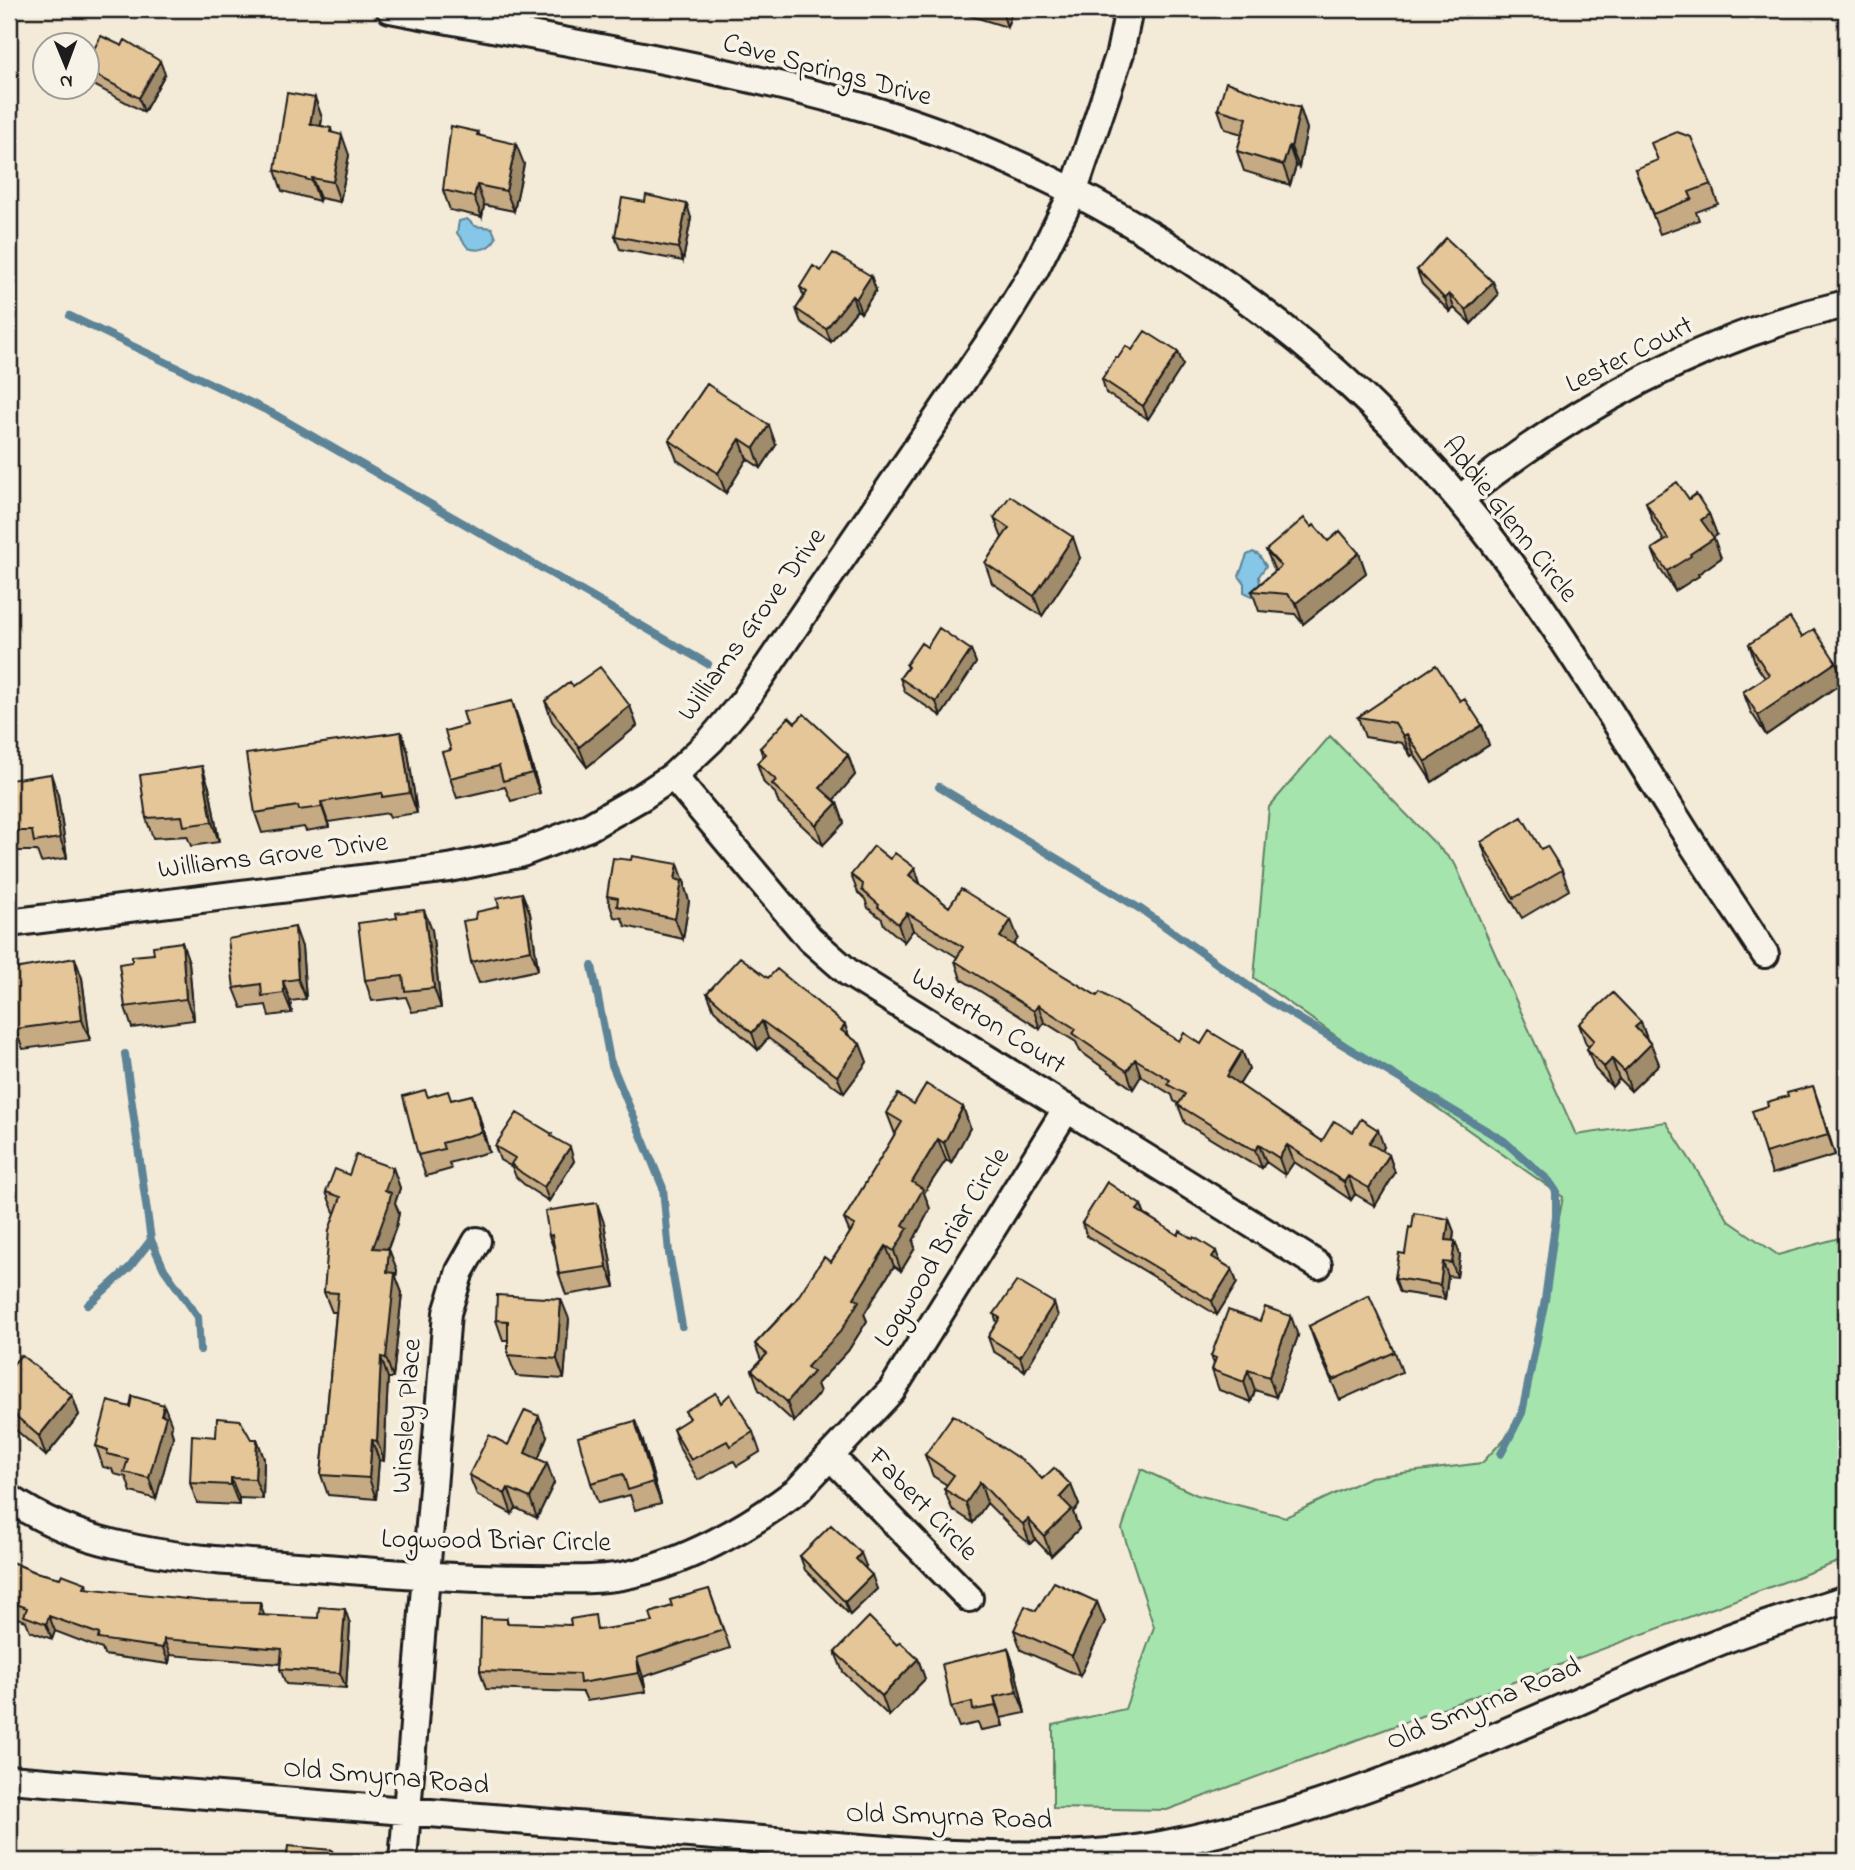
<svg xmlns="http://www.w3.org/2000/svg" width="1855" height="1870" font-family="'Indie Flower',sans-serif">
<style>
.green{fill:#a5e5ad;stroke:#608064;stroke-width:2}
.water{fill:#86c7e7;stroke:#5c8396;stroke-width:2}
.lines{fill:none;stroke-linecap:round;stroke-linejoin:round}
.stream{stroke:#5c8396;stroke-width:8}
.minor-casing{stroke:#1c1c1c;stroke-width:32}
.minor{stroke:#f7f3e8;stroke-width:26}
.wall{fill:#c5aa83;stroke:#1c1c1c;stroke-width:2}
.shaded-wall{fill:#a08b6a;stroke:#1c1c1c;stroke-width:2}
.building{fill:#e5c698;stroke:#1c1c1c;stroke-width:2}
.labels{text-anchor:middle;dominant-baseline:central;stroke-width:7;stroke-linejoin:round;paint-order:stroke}
.street-label{font-size:28px;fill:#1c1c1c;stroke:#f7f3e8}
</style>
<rect width="100%" height="100%" fill="#f3ead8"/>
<filter id="ink" filterUnits="userSpaceOnUse"><feTurbulence type="fractalNoise" baseFrequency=".0143" numOctaves="2"/><feDisplacementMap in="SourceGraphic" scale="14" xChannelSelector="R" yChannelSelector="G"/><feConvolveMatrix kernelMatrix="1 2 1 2 8 2 1 2 1" color-interpolation-filters="sRGB"/></filter>
<g filter="url(#ink)">
<!-- green -->
<path class="green" d="M1330,736l125,128 121,271 90,-13 63,99 49,34 68,-19v323l-679,251 -114,-2v-83l72,-16 29,-82 -32,-98 19,-60 56,26 89,22 84,-40 112,-14 38,-41 43,-225 -309,-219 15,-171z"/>
<!-- water -->
<path class="water" d="M467,219l8,7 17,2 4,10c-6,11 -17,14 -28,10l-11,-15 2,-12z
M1253,552l6,3 7,11 -7,10 1,11 -5,11 -11,-6v-9l-5,-7 8,-21z"/>
<g class="lines">
<!-- stream -->
<path class="stream" d="M70,316l202,97 436,251
M939,787l203,123 126,90 236,141 45,40 7,10v26l-11,83 -23,113 -21,41
M592,966l18,94 53,128 6,65 13,73
M125,1054l26,186 13,29 34,48 2,33
M88,1305l42,-38 21,-27"/>
<!-- minor casing -->
<g class="minor-casing">
<path id="minor" d="M390,9c150,29 310,53 458,94 235,65 456,210 612,397 83,99 149,212 218,321 28,45 58,88 87,133
M1460,499c111,-90 246,-163 386,-195
M673,776l137,163 39,34 469,292
M9,923l440,-55 70,-14 70,-27 54,-31 30,-20 38,-36 33,-39 255,-373 35,-57 39,-78 47,-140 9,-44
M831,1457l138,141
M9,1498c33,23 67,37 106,46 68,17 141,19 211,24 69,6 137,11 206,11 30,0 61,2 90,-3 62,-12 126,-48 176,-86l94,-100 175,-282
M9,1779l915,74c78,3 160,6 237,-8 198,-36 379,-132 565,-206 39,-15 80,-27 120,-40
M403,1861l44,-548 13,-42 17,-30"/>
</g>
<!-- minor -->
<use href="#minor" class="minor"/>
</g>
<!-- wall -->
<path class="wall" d="M948,9h65l-6,18z
M88,60l77,14 -21,38 -56,-30z
M1846,64v69l-7,-20z
M315,98l7,20 -1,8 10,2 1,5 17,22 -9,47 -20,-4 -1,3 -37,-10 -7,-21z
M1300,108l7,21 -8,38 -3,-1 -6,19 -46,-14 -7,-20 5,-17 -17,-5 -7,-20z
M478,132l2,4 44,28 -10,47 -30,-6 -2,12 -32,-7 -7,-20z
M1635,169l76,15 7,20 -22,8 3,8 -39,14z
M691,218l-8,43 -63,-12 -5,-13z
M1417,270l76,12 5,13 -27,29 -17,-16 -4,4 -28,-28z
M821,271l50,5 5,14 -15,23 -4,-3 -26,32 -30,-20 -5,-13 8,-12 -4,-10z
M1132,350l46,2 5,13 -35,54 -42,-26 -4,-14 16,-21z
M707,384l69,61 -15,23 -14,-9 -21,34 -49,-33 -8,-20z
M1689,499l20,15 8,21 -4,2 8,21 -23,16 1,2 -24,15 -15,-22 -8,-20 12,-8 -11,-19 -7,-20z
M994,518l86,40 -38,58 -50,-33 -7,-20 17,-25z
M1312,527l16,14 31,12 7,20 -63,51 -8,-10 -36,-3 -7,-20 23,-20 -9,-21z
M1802,637l34,25 7,20 -77,53 -15,-23 -8,-20 22,-14 -9,-13 -7,-21z
M927,647l44,3 5,13 -35,53 -36,-24 -5,-14 7,-10 -1,-3z
M573,686l57,20 7,20 -50,41 -35,-46 -7,-20z
M512,701l7,20 21,72 -29,8 -6,-14 -48,11 -7,-20 1,-28 16,-25z
M1460,701l22,24 7,20 -57,37 -18,-28 -3,2 -9,-13 -37,-6 -7,-20z
M795,723l53,32 7,20 -22,25 4,3 7,20 -21,22 -44,-41 -4,-11 -11,-10 -7,-20 6,-6 -3,-9z
M401,732l7,20 9,61 -27,4 -2,-4 -60,9 1,5 -23,4 -2,-4 -42,6 -7,-20z
M9,780l49,15 9,63 -26,4 -4,-11h-28z
M209,787l10,55 -28,4 -4,-10 -34,2 -7,-20z
M1481,842l60,7 21,21 7,20 -47,28 -34,-56z
M890,859l25,9 5,16 29,23 69,31 -5,7 84,51 82,45 22,3 41,7 7,18 -10,16 83,56 31,-9 31,15 -2,4 7,4 6,18 -20,33 -20,-12 -4,6 -57,-38 -9,13 -19,-13 -4,6 -13,-6 -64,-39 -7,-18 1,-1 -5,-3 -2,-6 -31,-19 -8,13 -53,-38 -4,-9 -32,-20 -4,7 -79,-50 -6,-18 2,-4 -44,-27 -9,12 -20,-17 -2,-6 -14,-11 -3,-9 -7,-6 -7,-18z
M685,884v4l4,13 -6,38 -58,-13 -3,-8 -8,-1 -7,-21z
M522,893l8,20 8,57 -59,13 -8,-21 4,-43 24,-12z
M432,930l9,78 -29,4 -6,-15 -34,4 -7,-21z
M302,947l4,52 -16,2 2,12 -23,3 -3,-11 -24,3 -8,-20z
M154,954l35,8 5,58 -62,8 -7,-21 7,-45z
M82,978l8,62 -67,9 -8,-20z
M768,978l77,47 4,11 11,8 7,18 -23,31 -76,-55 -10,12 -44,-40 -7,-17z
M1641,1022l6,17 4,5 8,20 -28,27 -12,-12 -7,8 -17,-18 -8,-20 2,-2 -3,-3 -7,-20z
M472,1095l7,20 10,37 -40,11 2,6 -25,7 -8,-21 10,-58 24,3z
M914,1104l49,3 7,21 -19,35 -5,-3 -22,33 6,16 -17,32 2,7 -14,23 -7,-5 -30,48 3,7 -19,30 -31,33 3,8 -26,30 -35,-32 -7,-20 9,-10 -6,-16 76,-82 19,-29 -6,-14 51,-85 -8,-21z
M1820,1106l15,49 -63,19 -7,-21z
M554,1138l20,23 -25,40 -22,-14 -11,-10 -4,-10 -12,-7 -5,-14z
M393,1168l7,20 -5,15 4,10 -3,14 -8,22 9,21 -1,7 6,16 -9,85h-5l-4,83 -5,-1 -3,39 -48,-4 -7,-20 15,-163h-4l-8,-20 11,-79 -1,-1 -8,-20 23,-17z
M1141,1205l3,9 88,55 5,14 -20,32 -130,-79 -5,-13z
M1449,1219l5,13 -1,9h2l5,14 -3,22 -9,-1 -3,23 -45,-7 -5,-14 10,-24 7,-26z
M604,1223l11,64 -49,8 -7,-21 -3,-20 -7,-18z
M994,1314l64,2 -33,55 -32,-20 -5,-14 9,-14z
M569,1319l-5,60 -48,-3 -8,-21v-15h-5l-7,-20z
M1309,1326l86,26 7,20 -62,28 -24,-54z
M1298,1336l-22,61 -21,-7 -4,12 -32,-12 -7,-20 2,-6 -3,-8z
M9,1369l63,26 7,20 -33,41 -37,-32z
M721,1403l32,29 7,20 -23,14 -3,-5 -36,19 -18,-31 -7,-20 16,-10 -4,-8z
M635,1421l8,20 18,62 -26,7 -5,-15 -32,8 -7,-20z
M172,1425l-1,4 2,8 -17,62 -25,-7 -5,-15 -12,-3 -2,-5 -9,-2 -7,-21z
M547,1436l-9,23 16,24 -17,35 -21,-10 -4,6 -35,-19 -8,-20 39,-30z
M251,1439h6l7,20 -1,40 -24,-1v7l-42,-2 -7,-20z
M925,1455l146,30 8,20 -6,7 6,17 -28,27 -16,-17 -5,5 -11,-9 -32,-32 -14,20 -21,-14 -8,-20 3,-4 -14,-9z
M800,1556l66,10 -1,2 12,21 -27,26 -45,-45z
M9,1561l26,11 25,6 26,5 2,6 177,27 85,8 -4,64 -60,-4 -6,-15 1,-5 -111,-9 -1,9 -65,-9 -2,-6 -47,-18 -3,8 -22,-8 -4,-10 -17,-6z
M709,1589l21,59 -87,29 3,15 -59,9 -4,-9 -97,-3 -6,-18 27,-52 1,5 92,6 53,-8 19,-16z
M1097,1602l8,20 -25,54 -59,-26 -7,-20 22,-19z
M897,1645l21,14 7,20 -36,37 -46,-44 -8,-20z
M1008,1648l7,21 10,44 -24,5 2,8 -22,4 -3,-7 -19,4 -8,-20z"/>
<!-- shaded-wall -->
<path class="shaded-wall" d="M1001,9h12l-6,18z
M160,61l5,13 -21,38 -5,-14z
M315,98l7,20 -5,27 -7,-21z
M1300,108l7,21 -8,38 -8,-20z
M342,135l7,20 -9,47 -7,-20z
M516,144l8,20 -10,47 -8,-20z
M1289,146l7,20 -6,19 -7,-20z
M312,178l8,20 -1,3 -7,-20z
M477,185l7,20 -2,12 -8,-20z
M687,204l4,14 -8,43 -5,-13z
M871,276l5,14 -15,23 -5,-14z
M1493,282l5,13 -27,29 -5,-14z
M1449,294l5,14 -4,4 -5,-13z
M852,296l5,14 -26,32 -5,-13z
M1178,352l5,13 -35,54 -5,-13z
M769,425l7,20 -15,23 -7,-20z
M740,439l7,20 -21,34 -8,-20z
M1709,514l8,21 -8,5 -8,-20z
M1073,537l7,21 -38,58 -8,-20z
M1714,538l7,20 -23,16 1,2 -24,15 -8,-20 23,-17z
M1359,553l7,20 -63,51 -7,-21z
M971,650l5,13 -35,53 -5,-14z
M1836,662l7,20 -77,53 -8,-20z
M512,701l7,20 21,72 -8,-20z
M630,706l7,20 -50,41 -8,-20z
M1482,725l7,20 -57,37 -7,-20z
M401,732l7,20 9,61 -7,-20z
M1407,734l7,20 -3,2 -8,-20z
M848,755l7,20 -28,33 -7,-20z
M202,766l7,21 10,55 -7,-20z
M51,774l7,21 9,63 -7,-20z
M321,802l7,20 1,5 -7,-20z
M837,803l7,20 -21,22 -7,-20z
M678,864l7,20v4l4,13 -6,38 -8,-20v-40z
M915,868l6,18 -12,-11z
M522,893l8,20 8,57 -7,-20z
M424,910l8,20 9,78 -7,-20z
M907,913l6,17 -9,12 -6,-18z
M1011,920l7,18 -11,17 -7,-18z
M295,927l7,20 4,52 -8,-20z
M182,942l7,20 5,58 -8,-21z
M75,958l7,20 8,62 -8,-20z
M283,981l7,20 2,12 -8,-20z
M1038,1005l6,17 -4,7 -6,-18z
M762,1021l6,17 -10,12 -6,-17z
M1641,1022l7,20 -13,-15z
M845,1025l6,17 -10,-12z
M860,1044l7,18 -23,31 -7,-17z
M1651,1044l8,20 -28,27 -7,-20z
M1242,1051l7,18 -16,25 -6,-18z
M1135,1059l6,17 -8,13 -6,-18z
M1612,1059l7,20 -7,8 -8,-20z
M1813,1086l7,20 15,49 -7,-20z
M472,1095l7,20 10,37 -7,-20z
M963,1107l7,21 -19,35 -7,-20z
M1378,1130l6,17 -8,14 -7,-18z
M938,1139l8,21 -22,33 6,16 -17,32 2,7 -14,23 -7,-20 9,-26 9,-43z
M1259,1145l7,17 -4,6 -7,-18z
M1287,1145l7,17 -9,13 -6,-17z
M570,1147l4,14 -25,40 -5,-14z
M1389,1155l6,18 -20,33 -6,-18z
M393,1168l7,20 -5,15 4,10 -3,14 -16,41 -7,-20 12,-58z
M1348,1176l7,18 -4,6 -7,-18z
M597,1203l7,20 11,64 -8,-20z
M1141,1205l5,13 -9,-8z
M1449,1219l5,13 -3,21 -5,-13z
M1455,1241l5,14 -3,22 -5,-14z
M886,1246l8,20 -30,48 3,7 -19,30 -31,33 3,8 -26,30 -7,-20 20,-35 47,-69z
M389,1249l8,21 -1,7 6,16 -9,85 -7,-20 1,-86z
M1216,1251l5,13 -9,-7z
M1443,1262l5,14 -3,23 -5,-14z
M1232,1269l5,14 -20,32 -5,-14z
M561,1299l8,20 -5,60 -7,-20z
M1054,1303l4,13 -33,55 -5,-14z
M1291,1316l7,20 -22,61 -7,-20z
M381,1357l7,21 -4,83 -7,-20z
M1248,1370l7,20 -4,12 -7,-20z
M72,1395l7,20 -33,41 -7,-20z
M164,1405l8,20 -1,4 2,8 -17,62 -7,-21z
M539,1416l8,20 -14,37 -8,-20z
M635,1421l8,20 18,62 -8,-21z
M257,1439l7,20 -1,40 -8,-20z
M372,1440l7,20 -3,39 -7,-21z
M547,1463l7,20 -17,35 -7,-20z
M231,1478l8,20v7l-8,-20z
M980,1482l7,21 -14,20 -7,-20z
M1071,1485l8,20 -6,7 6,17 -28,27 -7,-20 16,-39z
M508,1488l8,20 -4,6 -7,-20z
M1028,1519l7,20 -5,5 -7,-20z
M861,1553l5,13 -6,6 -4,-13z
M872,1575l5,14 -27,26 -5,-13z
M260,1602l5,16 -6,-3z
M1097,1602l8,20 -25,54 -8,-20z
M345,1609l5,15 -4,64 -6,-15z
M49,1616l6,15 -3,8 -6,-15z
M164,1639l6,16 -1,9 -6,-16z
M1008,1648l7,21 10,44 -8,-21z
M637,1658l6,19 3,15 -7,-19z
M918,1659l7,20 -36,37 -7,-20z
M994,1697l7,21 2,8 -7,-20z
M332,1850l4,11h-5z"/>
<!-- building -->
<path class="building" d="M101,36l21,10 3,-6 35,21 -21,37 -51,-27v-11z
M1838,64h8v49h-7z
M1226,82l74,26 -9,39 -2,-1 -6,19 -46,-14 10,-33 -29,-9z
M287,93l28,5 -5,26 21,4 -1,4 12,3 -9,47 -21,-4v3l-37,-11z
M451,126l27,6 -1,3 39,9 -10,47 -29,-6 -3,12 -31,-7z
M1677,132l14,5 20,47 -22,8 3,7 -39,15 -18,-45 23,-9 -7,-17z
M646,195l41,9 -9,44 -63,-12 7,-38 23,4z
M1446,238l47,44 -27,28 -17,-16 -4,5 -28,-29z
M833,253l38,23 -15,23 -4,-3 -26,33 -30,-20 11,-17 -7,-5 13,-21 8,5z
M1145,331l33,21 -35,54 -41,-27 14,-22 2,1 8,-12 6,4z
M707,384l62,41 -15,23 -14,-9 -22,34 -49,-33z
M1677,482l12,17 7,-5 13,20 -8,6 13,18 -24,16 1,2 -24,15 -15,-22 16,-10 -22,-37z
M1010,496l63,41 -39,59 -49,-33 24,-35 -15,-10z
M1304,518l8,9 2,-2 14,16 12,-10 19,22 -63,50 -9,-9 -35,-3 29,-25 -15,-16z
M1790,618l12,19 12,-8 22,33 -78,53 -15,-23 26,-17 -20,-31z
M939,628l32,22 -35,52 -36,-24 8,-11 -2,-2 15,-22 6,4z
M1436,665l24,36 4,-3 18,27 -57,37 -18,-28 -4,2 -8,-13 -37,-6z
M600,667l30,39 -51,41 -34,-46 25,-19 3,4z
M512,701l20,72 -29,8 -4,-15 -49,12 -8,-26 9,-2 -6,-19 22,-6 -4,-13z
M804,714l44,41 -28,33 17,15 -21,22 -44,-41 4,-4 -19,-17 9,-9 -6,-6 29,-31 6,6z
M401,732l9,61 -28,4v-4l-61,9 1,5 -23,3 -1,-4 -43,7 -9,-59z
M202,766l10,56 -28,4 -2,-10 -36,2 -6,-43z
M51,774l9,64 -26,4 -2,-11h-23v-51z
M1522,817l19,32 6,-3 15,24 -48,28 -33,-56z
M874,846l16,13 5,-6 20,15 -6,7 40,32 12,-18 50,31 -11,17 97,59 3,-4 79,49 5,-8 17,11 8,-13 33,20 -15,25 95,65 12,-20 19,11 8,-13 17,11 -9,13 20,12 -20,33 -21,-12 -4,6 -57,-37 -8,13 -20,-13 -4,5 -13,-6 -64,-39 7,-11 -18,-10 3,-4 -35,-21 -8,12 -54,-37 3,-5 -38,-24 -4,6 -79,-50 8,-14 -56,-34 -9,11 -20,-17 1,-2 -17,-15 1,-6 -12,-9z
M632,856l46,8 -3,15 7,2 -7,38 -58,-13 1,-8 -11,-2 6,-38 18,2z
M522,893l9,57 -60,12 -8,-41 12,-2 1,-7 23,-5 -2,-9z
M424,910l10,78 -29,3 -2,-15 -38,4 -7,-57 39,-5 -1,-5z
M295,927l3,52 -15,2 1,12 -22,3 -1,-12 -27,4 -6,-49z
M182,942l4,57 -61,8 -6,-43 13,-2v-6l22,-2 -1,-8z
M740,957l28,21 9,-9 68,56 -4,5 19,14 -23,32 -75,-55 -10,12 -45,-40z
M75,958l7,62 -67,9 -6,-59z
M1613,993l28,29 -6,5 16,17 -27,27 -12,-12 -8,8 -17,-18 7,-9 -15,-16z
M926,1084l37,23 -19,36 -6,-4 -26,43 11,7 -20,36 5,3 -14,23 -8,-5 -32,52 5,3 -18,30 -34,36 6,5 -26,30 -35,-32 15,-16 -12,-10 39,-41 30,-46 7,5 24,-37 -11,-6 58,-97 -15,-9 11,-19 16,10z
M1813,1086l15,49 -63,18 -13,-42 16,-5 -1,-4 21,-6 -1,-3z
M425,1090l3,7 20,-6 3,9 21,-5 10,37 -40,11 2,6 -26,6 -15,-59z
M517,1113l35,21 -1,2 19,11 -26,40 -22,-14 -11,-9 4,-6 -20,-12z
M356,1155l37,13 -8,22 6,3 -3,14 -15,41 16,1 -2,23 8,1 -9,85 -5,-1 -4,84 -5,-1 -3,38 -48,-3 17,-182 -14,-1 5,-62 12,-33 -15,-5 9,-23 14,6z
M1107,1182l34,23 -4,5 41,25 2,-4 13,8 1,-2 22,14 -4,6 20,12 -20,32 -130,-78z
M597,1203l10,64 -48,7 -7,-39 -3,1 -4,-25z
M1414,1213l35,6 -3,21 9,1 -3,22 -9,-1 -3,23 -45,-7 4,-25 6,1 4,-27 3,1z
M1017,1281l37,22 -34,54 -32,-20 12,-19 -6,-4z
M497,1295l64,4 -4,60 -49,-4v-34l-12,-1z
M1369,1295l26,57 -62,28 -24,-54z
M1265,1307l26,9 -22,61 -21,-7 -4,12 -32,-12 4,-12 -5,-2 17,-46 32,11z
M21,1355l51,40 -33,41 -30,-26v-41z
M716,1393l5,10 9,-9 23,38 -23,14 -3,-5 -36,19 -18,-31 17,-11 -5,-7z
M132,1396l32,9 -3,10 5,1 -17,62 -25,-6 4,-13 -21,-5 1,-4 -12,-4 12,-45 22,6z
M525,1410l14,6 -14,37 22,10 -17,35 -22,-10 -3,6 -36,-19 20,-40 19,10z
M953,1415l77,51 12,13 12,-11 17,17 -11,12 12,12 -28,27 -16,-17 -5,5 -12,-9 -31,-33 -14,21 -22,-14 10,-14 -29,-20z
M217,1418l23,2 11,19h6l-2,40 -24,-1v7l-41,-2 2,-48 24,2z
M635,1421l18,61 -25,8 -5,-16 -32,9 -13,-46z
M831,1525l30,28 -5,6 16,16 -27,27 -45,-46z
M9,1561l26,11 25,6 2,-4 24,9 -2,5 121,13 55,1 -1,13 59,3 1,-11 26,2 -5,64 -60,-4 2,-20 -118,-10 -1,9 -65,-9 1,-5 -50,-18 -3,8 -22,-8 3,-8 -18,-7z
M1054,1582l43,20 -25,54 -58,-26 11,-24 11,5z
M709,1589l14,41 -86,28 2,15 -59,10 -1,-9 -99,-3 1,-53 26,1v4l64,2 -1,-6 25,-4 2,15 56,-8 -3,-9 22,-7 -2,-6z
M869,1617l28,28 3,-3 18,17 -36,37 -47,-44z
M1008,1648l9,44 -23,5 2,9 -23,4 -1,-8 -21,5 -9,-43z
M288,1846l44,4 -1,11h-45z"/>
</g>
<g class="labels">
<!-- street labels -->
<g class="street-label">
<text transform="translate(827 71) rotate(15)">Cave Springs Drive</text>
<text transform="translate(1630 356) rotate(-27)">Lester Court</text>
<text transform="translate(1509 520) rotate(52)">Addie Glenn Circle</text>
<text transform="translate(753 625) rotate(-54)">Williams Grove Drive</text>
<text transform="translate(273 857) rotate(-7)">Williams Grove Drive</text>
<text transform="translate(988 1022) rotate(32)">Waterton Court</text>
<text transform="translate(943 1248) rotate(-58)">Logwood Briar Circle</text>
<text transform="translate(408 1416) rotate(-86)">Winsley Place</text>
<text transform="translate(922 1505) rotate(46)">Fabert Circle</text>
<text transform="translate(496 1542) rotate(1)">Logwood Briar Circle</text>
<text transform="translate(1484 1705) rotate(-22)">Old Smyrna Road</text>
<text transform="translate(386 1778) rotate(5)">Old Smyrna Road</text>
<text transform="translate(949 1818) rotate(2)">Old Smyrna Road</text>
</g>
</g>
<!-- margin -->
<rect width="1855" height="1870" fill="none" stroke="#f7f3e8" stroke-width="35"/>
<rect x="18" y="18" width="1820" height="1835" fill="none" stroke="#1c1c1c" stroke-width="2.5" filter="url(#ink)"/>
<!-- north arrow -->
<g transform="translate(66 66) rotate(179)"><circle r="33" fill="#f7f3e8" stroke="#9f9d96" stroke-width="2"/>
<path d="M0-5L12 26L0 18L-12 26Z" fill="#1c1c1c"/>
<text y="-10" font-size="19" font-weight="bold" text-anchor="middle" fill="#1c1c1c">N</text>
</g>
</svg>
